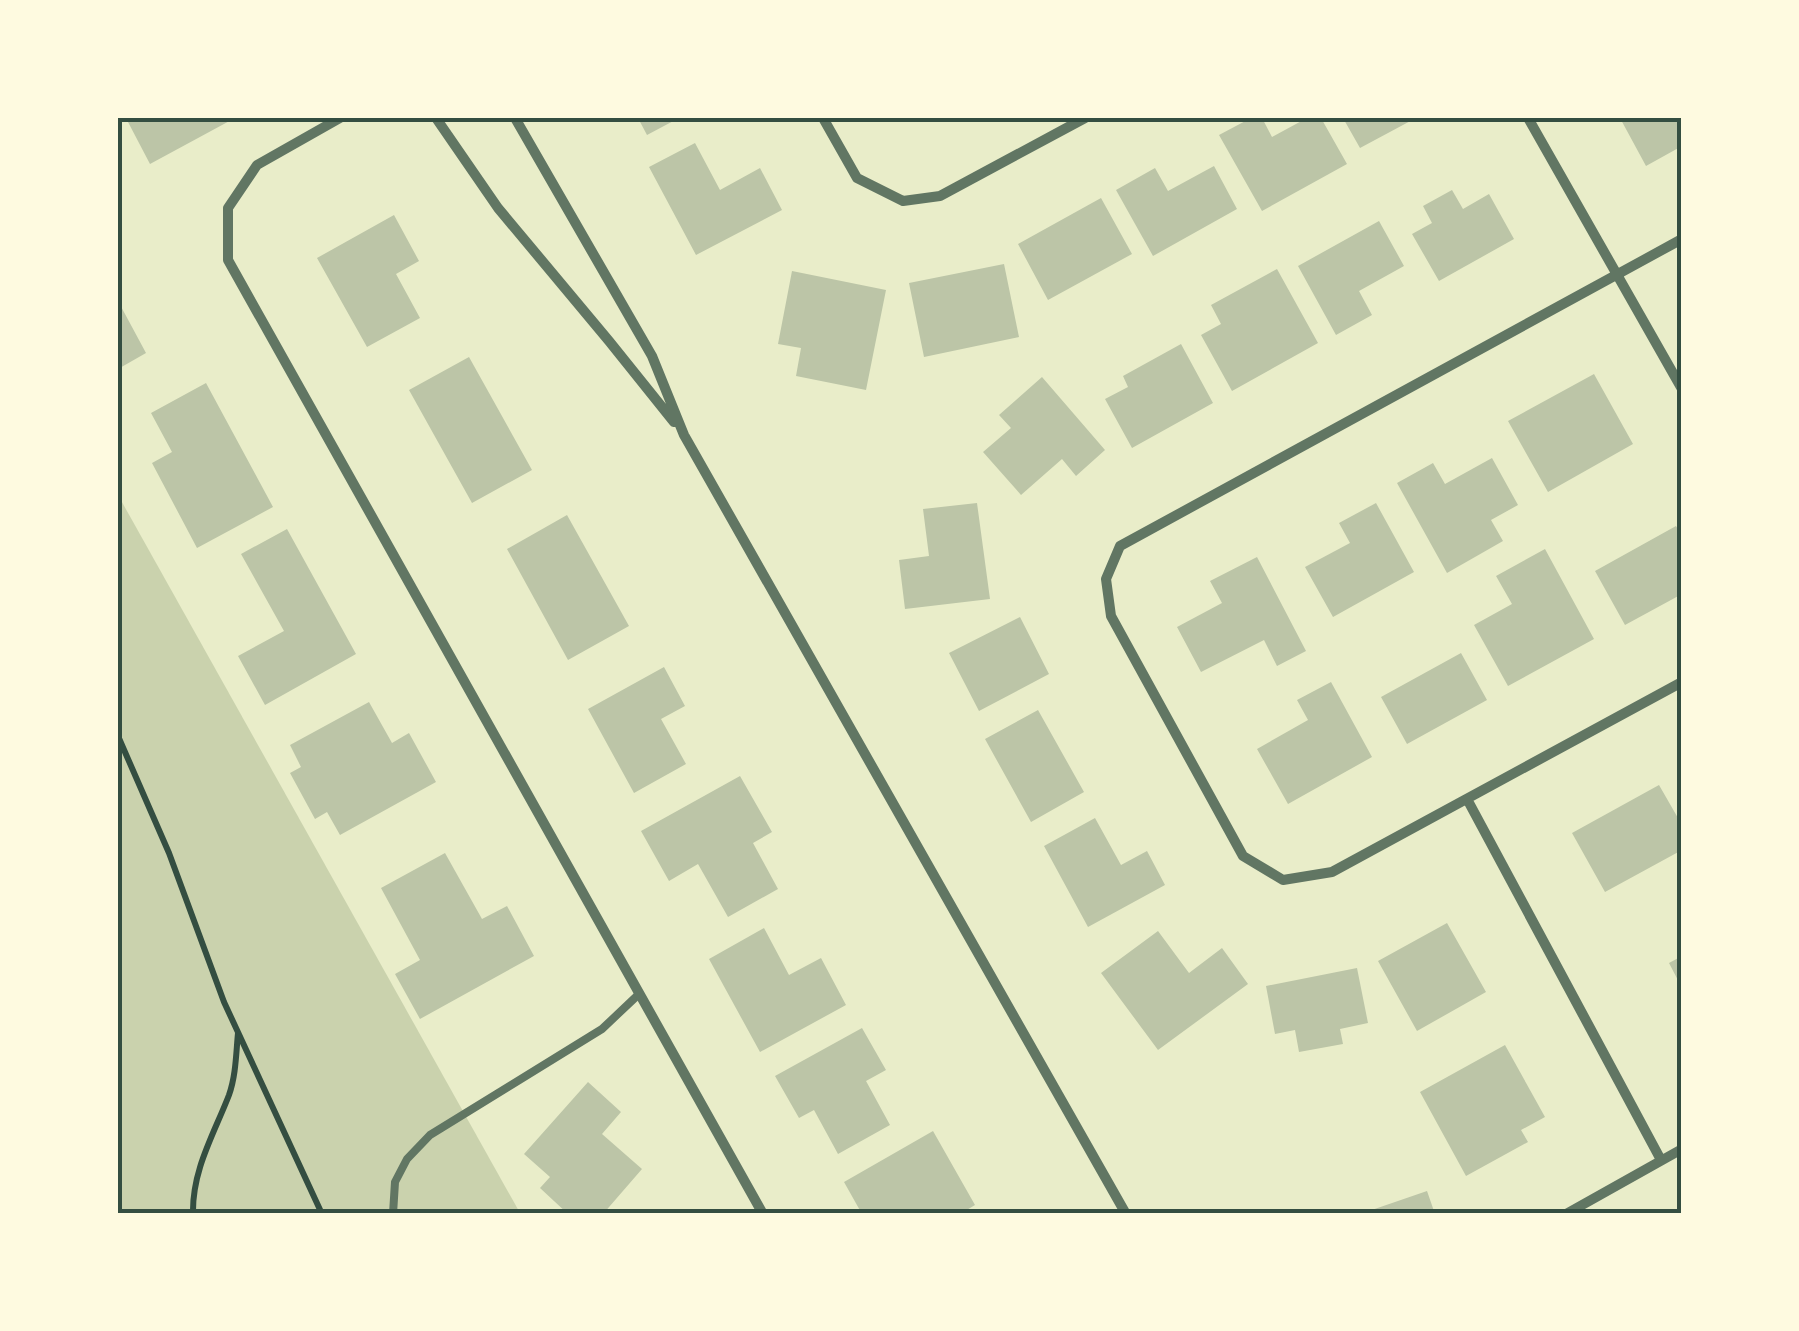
<svg xmlns="http://www.w3.org/2000/svg" width="1799" height="1331" font-family="Roboto,sans-serif">
<style>
.green{fill:#cad2ad}
.building{fill:#bcc5a7}
.lines{fill:none;stroke-linecap:round;stroke-linejoin:round}
.path{stroke:#344e41;stroke-width:6}
.service{stroke:#617663;stroke-width:8}
.minor{stroke:#617663;stroke-width:10}
.neatline{fill:none;stroke:#344e41;stroke-width:4}
</style>
<rect width="100%" height="100%" fill="#e9edc9"/>
<!-- green -->
<path class="green" d="M118,495l402,718h-402z"/>
<!-- building -->
<path class="building" d="M136,118h99l-85,46 -22,-42z
M638,118h41l-32,17z
M1251,118h11l10,19 35,-19h14l26,46 -85,47 -43,-76z
M1343,118h73l-56,30z
M1620,118h62v28l-36,20z
M695,143l25,47 40,-22 22,42 -86,45 -47,-88z
M1214,166l23,43 -84,47 -37,-66 39,-22 13,23z
M1452,190l11,19 26,-15 25,45 -75,42 -27,-47 20,-11 -9,-17z
M1101,198l31,56 -84,46 -30,-56z
M394,215l25,46 -23,13 24,44 -53,29 -50,-89z
M1379,221l25,45 -45,25 13,24 -36,20 -38,-69z
M1004,264l15,73 -95,20 -15,-74z
M1277,269l41,74 -86,48 -31,-56 20,-11 -10,-19z
M792,271l94,19 -20,100 -70,-14 5,-28 -23,-4z
M118,301l28,52 -28,16z
M1181,344l32,59 -81,45 -27,-49 23,-12 -5,-11z
M469,357l63,113 -60,33 -63,-113z
M1594,374l39,70 -85,48 -40,-71z
M1042,377l63,73 -29,26 -14,-17 -41,36 -38,-43 28,-24 -12,-13z
M206,383l67,124 -76,41 -45,-85 20,-11 -21,-39z
M1492,458l26,47 -27,15 12,21 -56,32 -50,-90 36,-20 12,21z
M977,503l13,96 -85,10 -6,-49 30,-4 -6,-47z
M1376,503l38,69 -81,45 -28,-50 45,-24 -11,-20z
M567,515l62,111 -61,34 -61,-111z
M1676,526l6,10v58l-57,31 -30,-54z
M287,529l69,125 -91,51 -27,-49 46,-25 -43,-77z
M1545,549l49,90 -86,47 -34,-61 38,-21 -16,-28z
M1257,557l49,94 -29,15 -13,-26 -63,32 -24,-45 45,-24 -12,-22z
M1020,617l29,57 -70,37 -30,-58z
M1461,653l26,47 -80,44 -26,-47z
M664,667l21,39 -24,13 25,45 -52,29 -46,-84z
M1331,682l41,75 -84,47 -31,-55 51,-29 -11,-20z
M369,702l23,41 17,-10 27,49 -96,53 -13,-23 -12,7 -25,-46 11,-6 -11,-22z
M1038,710l46,82 -53,30 -46,-83z
M740,776l32,56 -19,11 25,46 -50,28 -30,-53 -29,17 -28,-50z
M1659,785l23,40v25l-77,42 -33,-59z
M1095,818l26,47 26,-14 18,34 -77,42 -44,-81z
M445,853l37,66 25,-13 27,50 -114,63 -25,-45 25,-14 -39,-72z
M1447,923l39,69 -69,39 -39,-70z
M764,928l25,47 32,-17 25,47 -86,47 -51,-93z
M1158,931l31,42 33,-25 26,36 -90,66 -57,-77z
M1682,956v32l-13,-25z
M1357,968l11,55 -28,6 3,15 -44,8 -4,-22 -20,4 -9,-48z
M862,1028l24,42 -20,11 24,44 -52,29 -24,-44 -15,8 -24,-42z
M1505,1045l40,72 -24,13 7,12 -62,34 -46,-84z
M588,1082l33,30 -19,22 40,35 -39,45h-35l-28,-26 10,-11 -26,-23z
M933,1131l42,74 -15,9h-98l-18,-32z
M1427,1191l8,23h-71l-1,-1z"/>
<g class="lines">
<!-- path -->
<path class="path" d="M118,736l51,117 55,149 98,212
M193,1214c-1,-44 21,-80 36,-119 7,-20 7,-41 9,-62"/>
<!-- service -->
<path class="service" d="M393,1214l2,-32 12,-23 23,-24 172,-106 37,-35"/>
<!-- minor -->
<path class="minor" d="M340,118l-83,47 -29,43v52l535,954
M436,118l62,90 111,133 65,81
M515,118l137,238 32,79 442,779
M823,118l34,60 46,23 37,-5 145,-78
M1528,118l154,271
M1682,239l-562,307 -14,33 5,37 132,240 40,24 49,-8 350,-190
M1467,799l194,361
M1566,1214l116,-65"/>
</g>
<!-- border -->
<rect width="1799" height="1331" fill="none" stroke="#fefae0" stroke-width="240"/>
<rect x="120" y="120" width="1559" height="1091" class="neatline"/>
</svg>
